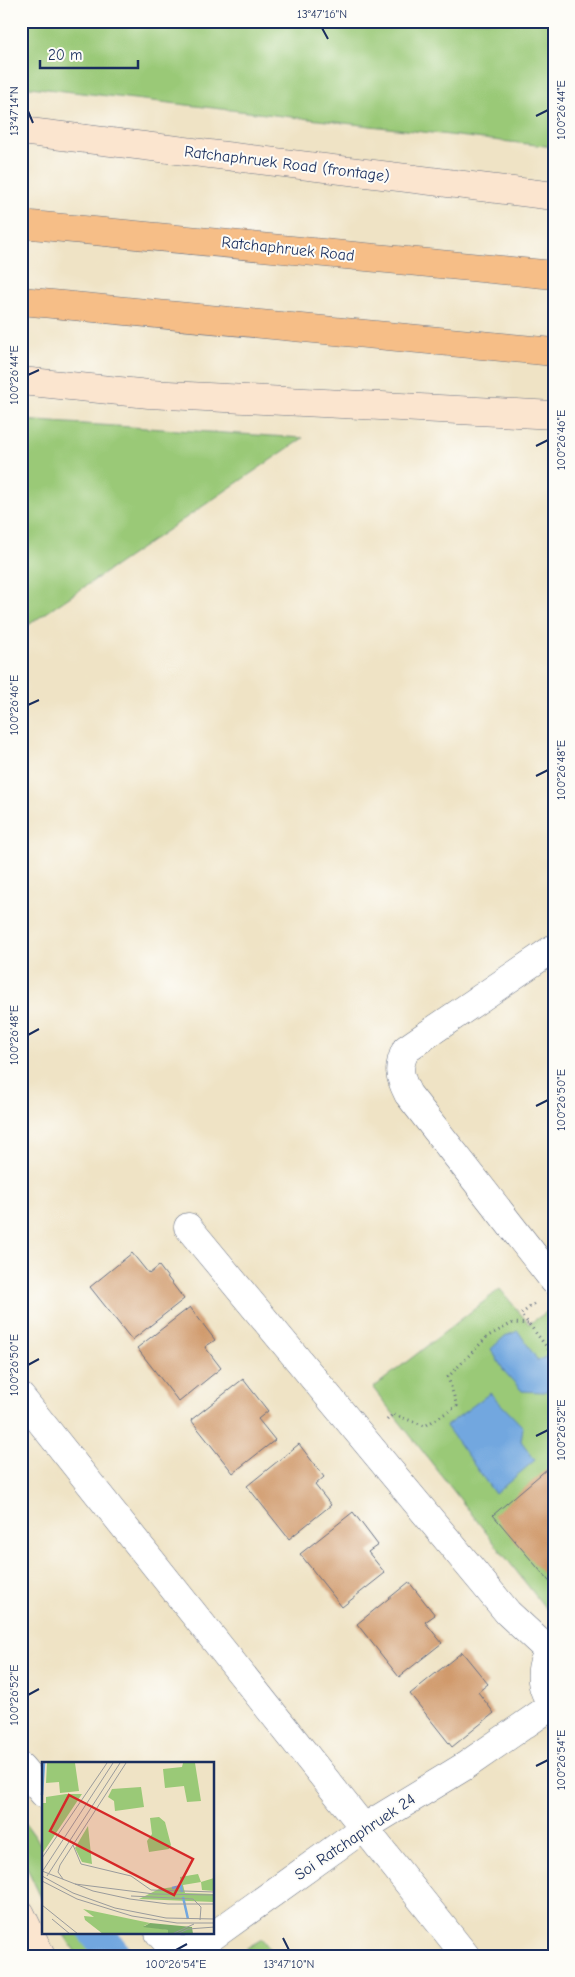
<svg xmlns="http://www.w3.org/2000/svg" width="575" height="1977" font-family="'Comic Neue',sans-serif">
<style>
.green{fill:#9ac977;stroke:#5a7c6a}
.water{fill:#72a7df;stroke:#466b9e}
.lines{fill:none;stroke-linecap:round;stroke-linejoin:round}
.canal{stroke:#72a7df;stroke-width:34}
.building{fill:#d09a6c}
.minor-casing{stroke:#656e82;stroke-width:29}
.secondary-casing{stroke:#656e82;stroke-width:29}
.primary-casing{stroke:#656e82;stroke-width:29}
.path{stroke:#656e82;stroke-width:3;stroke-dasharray:1 4;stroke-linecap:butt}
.minor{stroke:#fff;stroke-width:28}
.secondary{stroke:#fbe5cf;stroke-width:28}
.primary{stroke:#f6be87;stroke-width:28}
.ticks{fill:none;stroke:#1b2f5e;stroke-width:2}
.labels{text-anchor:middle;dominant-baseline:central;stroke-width:4;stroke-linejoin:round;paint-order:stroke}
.street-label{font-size:16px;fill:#1b2f5e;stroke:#fdfcf7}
.inset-river{fill:none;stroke:#72a7df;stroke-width:2.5}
.inset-road{fill:none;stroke:#9a9b9c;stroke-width:1}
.view{fill:#d62828;fill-opacity:0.15;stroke:#d62828;stroke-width:2.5}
.inset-edge{fill:none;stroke:#1b2f5e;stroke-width:2.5}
.neatline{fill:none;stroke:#1b2f5e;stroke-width:2}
.ticks-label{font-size:12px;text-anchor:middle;fill:#1b2f5e}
</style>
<rect width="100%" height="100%" fill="#fdfcf7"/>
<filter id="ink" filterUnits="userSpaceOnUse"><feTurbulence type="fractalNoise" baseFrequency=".02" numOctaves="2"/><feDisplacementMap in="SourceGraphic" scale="10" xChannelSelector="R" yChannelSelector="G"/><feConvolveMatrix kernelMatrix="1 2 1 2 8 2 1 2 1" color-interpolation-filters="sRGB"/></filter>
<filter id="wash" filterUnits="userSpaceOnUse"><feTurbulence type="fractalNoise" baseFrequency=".0096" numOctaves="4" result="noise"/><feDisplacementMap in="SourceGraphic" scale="20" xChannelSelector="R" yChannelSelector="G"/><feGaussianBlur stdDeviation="1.12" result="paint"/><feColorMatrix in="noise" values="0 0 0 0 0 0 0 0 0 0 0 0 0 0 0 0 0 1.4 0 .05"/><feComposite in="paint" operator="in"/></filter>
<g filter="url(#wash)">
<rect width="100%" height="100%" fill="#efe3c5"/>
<!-- green -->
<path class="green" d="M21,21h533v126l-533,-61z
M21,420l282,18 -282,192z
M500,1289l29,35 25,-17v301l-8,1 -173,-221z
M21,1817l23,32v55l-23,-49z
M63,1933h42l16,23h-43z
M262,1939l13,17h-42z"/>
<!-- water -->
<path class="water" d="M518,1331l20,30 16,-9v35l-10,5 -22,-1 -18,-20 -13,-22 14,-13z
M490,1393l33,34 -2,14 14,19 -40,34 -49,-68z"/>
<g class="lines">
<!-- canal -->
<path class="canal" d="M96,1933l19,23"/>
</g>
<g id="blocks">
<!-- building -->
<path class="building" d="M132,1253l17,21 10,-8 25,33 -52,41 -42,-53z
M190,1307l25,33 -10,7 16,21 -42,34 -42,-54z
M243,1379l25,32 -10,8 17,21 -42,33 -42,-53z
M299,1444l25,33 -9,8 16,20 -42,34 -42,-53z
M547,1469l7,10v108l-61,-72z
M353,1512l25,33 -10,7 17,21 -43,34 -42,-53z
M409,1582l26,33 -10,7 17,21 -43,34 -42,-53z
M462,1652l26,32 -10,8 16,21 -42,34 -42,-53z"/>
</g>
</g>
<g filter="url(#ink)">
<use href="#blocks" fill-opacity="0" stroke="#656e82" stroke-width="1"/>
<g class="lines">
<!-- minor casing -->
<g class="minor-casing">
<path id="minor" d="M554,948l-148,101c-9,19 -7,27 2,45l146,187
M188,1227l320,386 41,38
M21,1397l445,559
M554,1647c-18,17 -15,42 0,59
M21,1767l23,27
M159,1933c14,17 19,21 40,13l166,-119 100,-61 88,-61"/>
</g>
<!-- secondary casing -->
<g class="secondary-casing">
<path id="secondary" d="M21,131l533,65
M21,381l128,13 405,21
M21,1914l20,42"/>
</g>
<!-- primary casing -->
<g class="primary-casing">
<path id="primary" d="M21,224l533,51
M21,301l533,51"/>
</g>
<!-- path -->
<path class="path" d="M534,1304l-13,10 33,42
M387,1420l6,-6 32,12 32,-20 -9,-29 40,-41 25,-13 16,1"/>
<!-- minor -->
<use href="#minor" class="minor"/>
<!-- secondary -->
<use href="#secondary" class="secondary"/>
<!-- primary -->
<use href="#primary" class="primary"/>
</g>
</g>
<!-- ticks -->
<path class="ticks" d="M322,28l6,11M28,111l5,12M536,116l12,-6M28,375l11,-5M536,446l12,-6M28,705l11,-5M536,776l12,-6M28,1035l11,-6M536,1106l12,-6M28,1365l11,-6M536,1436l12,-6M28,1695l11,-6M536,1766l12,-6M283,1938l6,12M176,1950l11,-6"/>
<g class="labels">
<!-- street labels -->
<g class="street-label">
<text transform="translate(287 164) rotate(7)">Ratchaphruek Road (frontage)</text>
<text transform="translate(288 249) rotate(6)">Ratchaphruek Road</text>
<text transform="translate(355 1837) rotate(-34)">Soi Ratchaphruek 24</text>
</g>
</g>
<!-- overview -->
<g transform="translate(42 1762)">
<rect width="172" height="172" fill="#efe3c5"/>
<path d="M5,1h28l4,28 -19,2 -1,-11 -13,1zM141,1h12l6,38 -14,1 -3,-16 -19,2 -2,-19 19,-2zM99,25l3,20 -29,4 -1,-10 -6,-4 4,-8zM24,32h16l-40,60v-51h4v-6zM117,55l6,5 6,23 -2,4 -20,3 -2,-11 5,-7 -2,-16zM46,64l4,38 -10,-2 -7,-14zM156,112l3,8 13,-4v13l-12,-1 -1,-8 -18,3 2,8 29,1v8l-75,-3 20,-10 22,-3 -1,-9zM41,147l67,14 -6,3 25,4 -1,4h-65l-18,-14 -1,-4 10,1z" fill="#9ac977"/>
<path d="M108,161l42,4 1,7h-25v-4l-25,-3z" fill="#7bad68"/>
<path class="inset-river" d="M0,33l2,-32M130,126l9,-2 1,6M141,135l5,22"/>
<path class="inset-road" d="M31,83l8,19 50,12 20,14 64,2M0,96l65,-95M0,109l51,20 37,8 38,5h47M0,110l71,-109M0,114l31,17 42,15 51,10 49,1M5,114l73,-113M21,117l-5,-7 2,-7 66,-102M0,119l35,18 55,17 45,7h38M33,122l79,10 61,1M89,134l62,3 8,8 -1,13M0,143l36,29M10,157l18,15M130,172l22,-10M135,172l11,-5 27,-2"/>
<path class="view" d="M27,33l124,64 -19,36 -124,-64z"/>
<rect width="172" height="172" class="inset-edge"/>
</g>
<!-- margin -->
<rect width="575" height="1977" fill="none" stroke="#fdfcf7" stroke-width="55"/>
<!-- scale -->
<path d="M40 60v8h98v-8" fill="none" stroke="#1b2f5e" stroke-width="2.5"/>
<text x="48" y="60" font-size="15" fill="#1b2f5e" stroke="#fdfcf7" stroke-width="4" paint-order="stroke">20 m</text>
<rect x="28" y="28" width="520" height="1922" class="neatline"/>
<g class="ticks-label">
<text x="322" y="18">13°47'16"N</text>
<text transform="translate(561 110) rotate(-90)" y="4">100°26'44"E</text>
<text transform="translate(14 111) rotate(-90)" y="4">13°47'14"N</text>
<text transform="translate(14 375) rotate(-90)" y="4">100°26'44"E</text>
<text transform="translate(561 440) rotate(-90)" y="4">100°26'46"E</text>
<text transform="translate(14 705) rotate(-90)" y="4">100°26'46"E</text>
<text transform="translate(561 770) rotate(-90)" y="4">100°26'48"E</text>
<text transform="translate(14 1035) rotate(-90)" y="4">100°26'48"E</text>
<text transform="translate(561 1100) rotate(-90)" y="4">100°26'50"E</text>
<text transform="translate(14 1365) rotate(-90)" y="4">100°26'50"E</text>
<text transform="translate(561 1430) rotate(-90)" y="4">100°26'52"E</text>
<text transform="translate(14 1695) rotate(-90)" y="4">100°26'52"E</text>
<text transform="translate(561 1760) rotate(-90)" y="4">100°26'54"E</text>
<text x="176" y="1968">100°26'54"E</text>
<text x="289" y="1968">13°47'10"N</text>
</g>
</svg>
